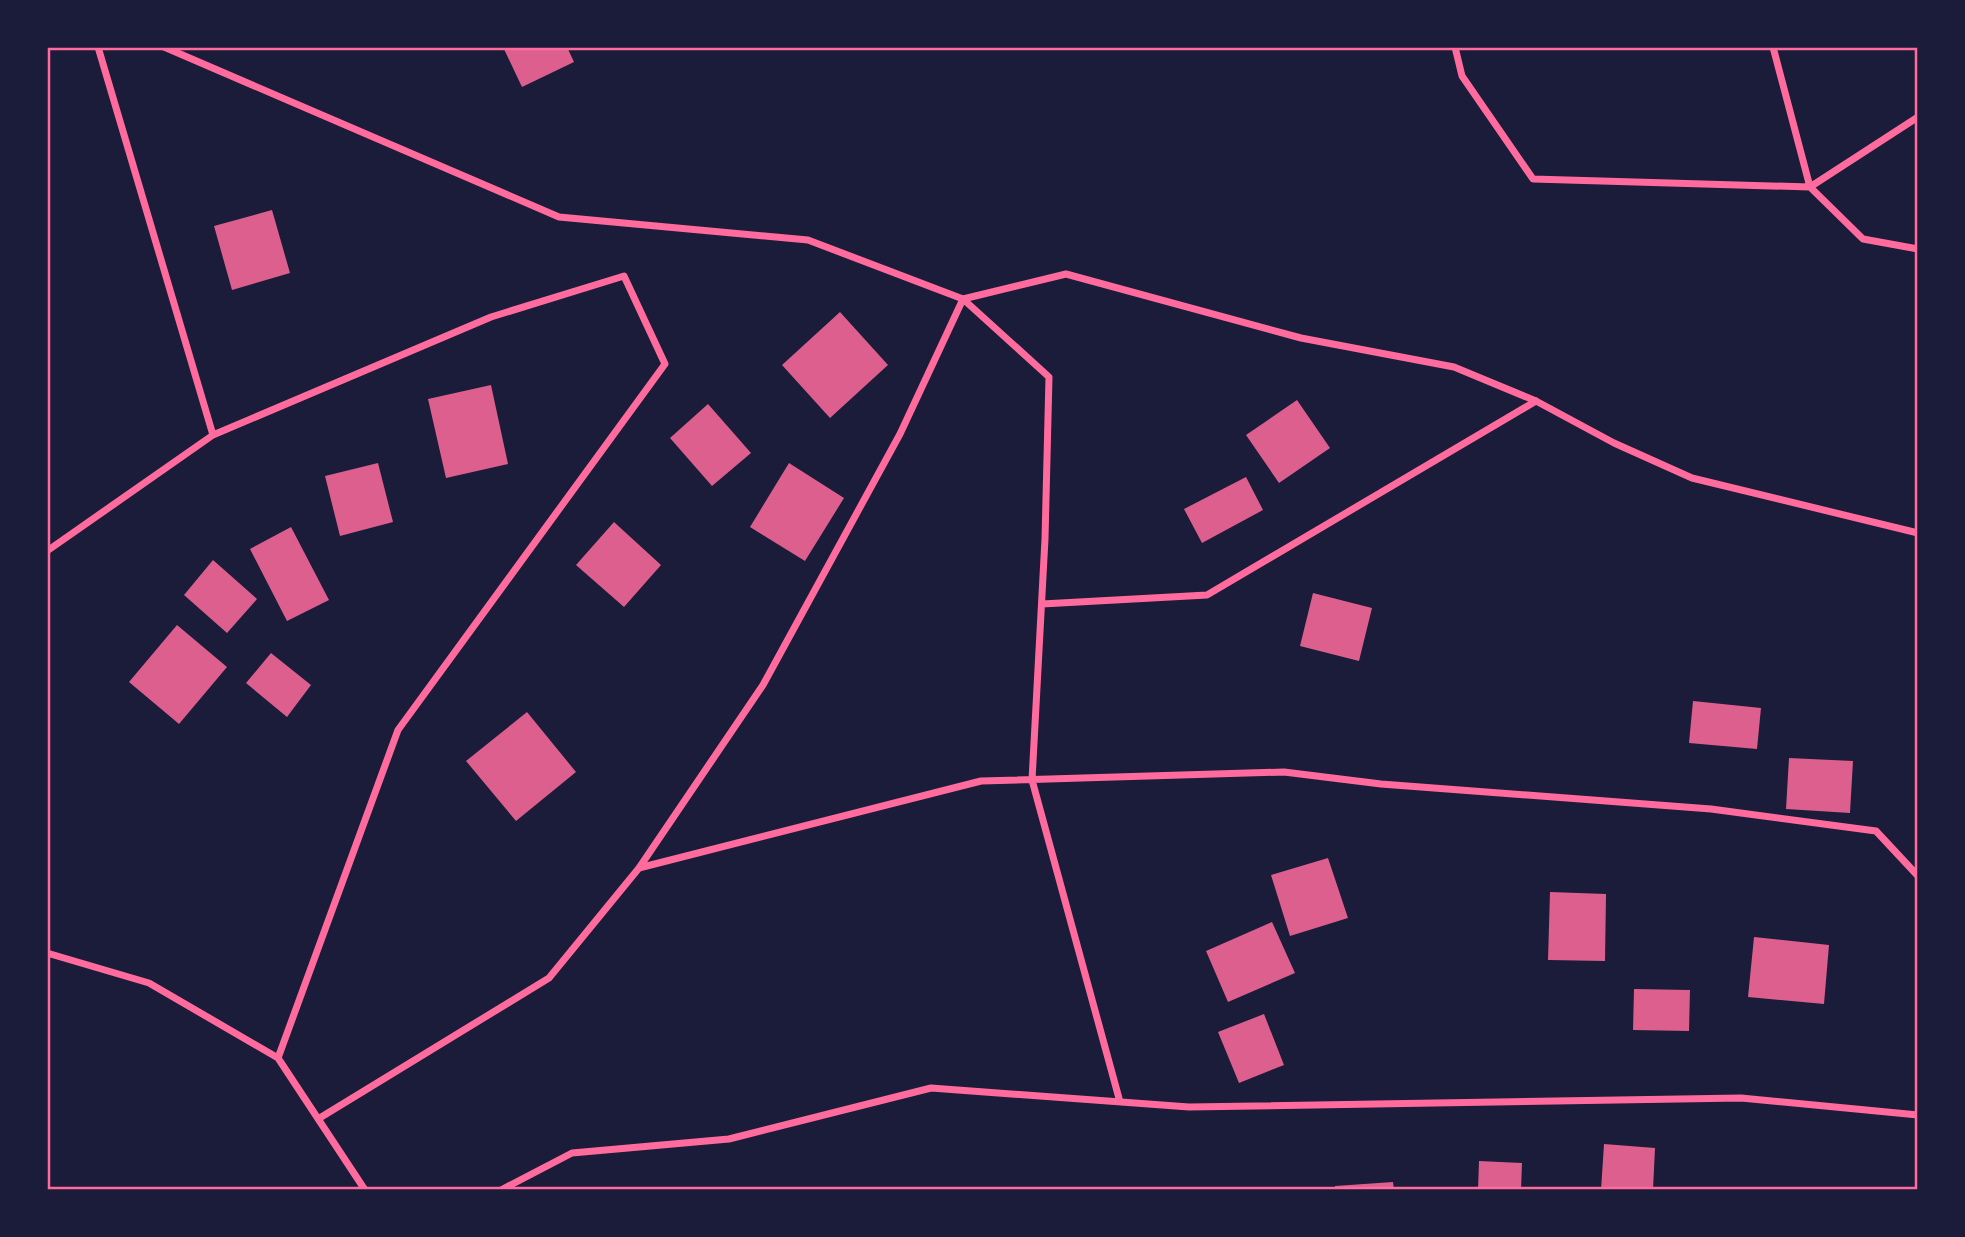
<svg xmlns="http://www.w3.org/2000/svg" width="1965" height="1237" font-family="'DejaVu Sans',sans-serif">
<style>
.building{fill:#dd5f8e}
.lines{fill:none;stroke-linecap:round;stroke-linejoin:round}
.minor{stroke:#ff6b9d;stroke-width:7}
.neatline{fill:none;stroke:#ff6b9d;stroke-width:2.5}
</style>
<rect width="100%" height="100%" fill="#1b1b3a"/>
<!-- building -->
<path class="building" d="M503,47h64l7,15 -52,25z
M272,210l18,63 -58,17 -18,-64z
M840,312l48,53 -58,53 -48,-53z
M491,385l17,79 -62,14 -18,-79z
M1297,400l33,48 -51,35 -33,-48z
M708,404l43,49 -39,33 -42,-48z
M378,463l15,59 -53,14 -15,-60z
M789,463l55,35 -39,63 -55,-34z
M1246,477l17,33 -61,33 -18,-34z
M614,522l47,43 -37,42 -48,-42z
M291,527l38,73 -42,21 -37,-72z
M213,560l44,39 -30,34 -43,-38z
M1313,593l59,15 -13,53 -59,-15z
M177,625l50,42 -48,57 -50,-42z
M271,653l40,32 -24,32 -41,-34z
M1693,701l68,7 -4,41 -68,-6z
M527,712l49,60 -60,49 -50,-60z
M1789,758l64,3 -3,52 -64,-4z
M1328,858l20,60 -58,18 -19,-61z
M1550,892l56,2 -1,67 -57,-1z
M1272,922l23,51 -67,29 -22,-51z
M1754,937l75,8 -5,59 -76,-7z
M1634,989l56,1 -1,41 -56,-1z
M1264,1014l20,51 -45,18 -21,-51z
M1604,1144l51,4 -2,42h-52z
M1479,1161l43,2 -1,27h-43z
M1393,1182l1,8h-59v-4z"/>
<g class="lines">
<!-- minor -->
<path class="minor" d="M98,47l115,388
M164,47l395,170 249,23 155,59 103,-25 235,64 153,29 82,34 78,42 78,35 226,55
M1455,47l7,29 71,103 277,8 53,52 55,10
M1773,47l37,140 108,-70
M47,551l166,-116 278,-118 133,-41 41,88 -267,366 -120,328
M1042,604l165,-9 329,-194
M639,868l342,-87 303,-9 97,12 330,25 165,22 42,45
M47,953l102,30 129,75 87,132
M318,1119l231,-141 90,-110 124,-183 137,-251 63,-135 86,78 -4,162 -13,241 88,322
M501,1190l71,-37 157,-14 202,-51 258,19 552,-9 177,17"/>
</g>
<!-- border -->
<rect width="1965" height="1237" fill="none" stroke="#1b1b3a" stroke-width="98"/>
<rect x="49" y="49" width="1867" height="1139" class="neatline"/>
</svg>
